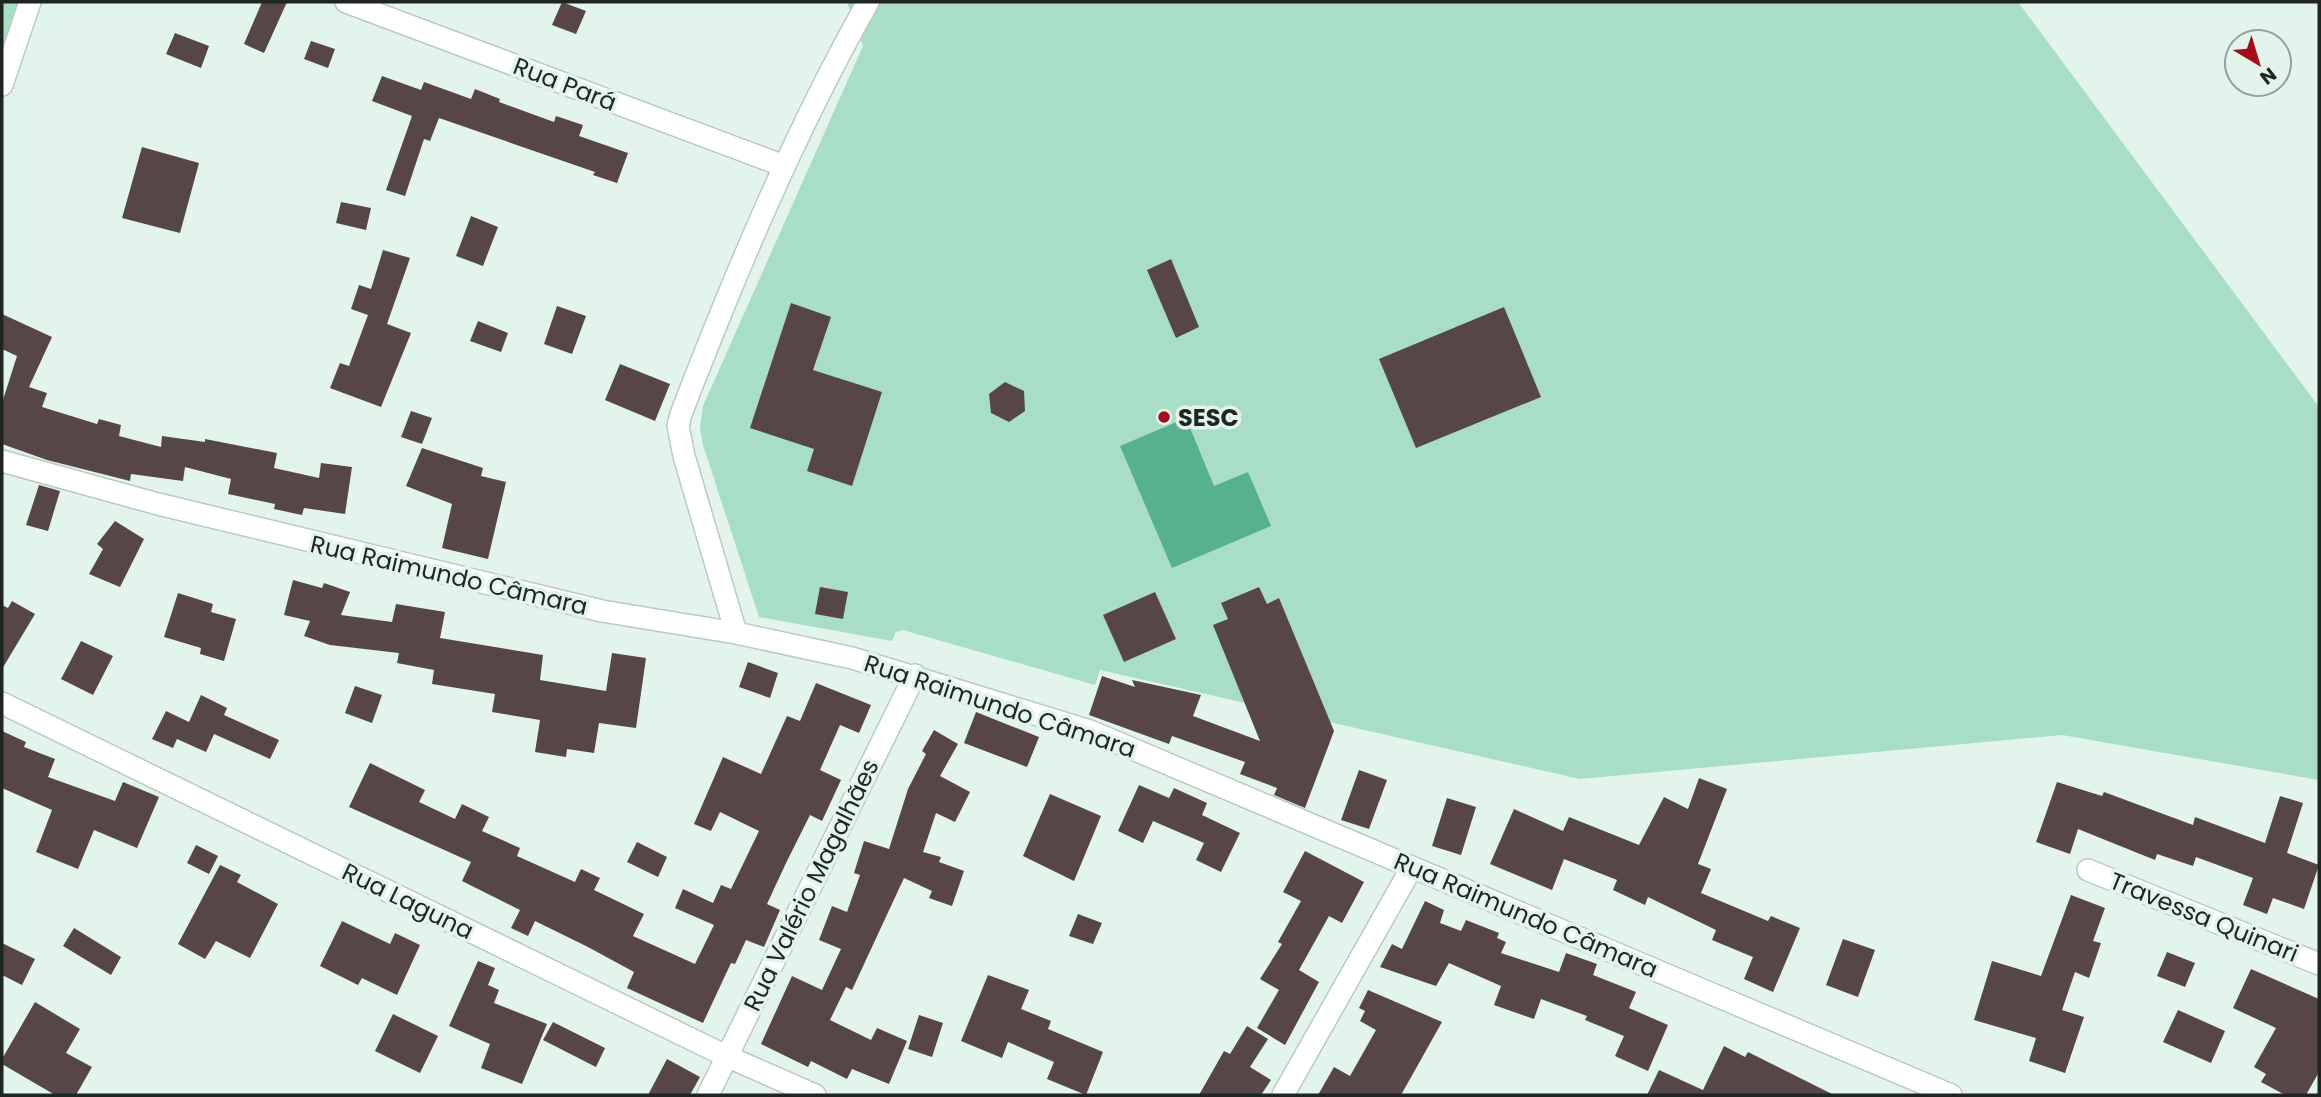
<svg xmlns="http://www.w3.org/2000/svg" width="2321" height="1097" font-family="Poppins,sans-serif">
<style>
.green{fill:#a9dec6}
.water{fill:#57b08e}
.building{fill:#564746}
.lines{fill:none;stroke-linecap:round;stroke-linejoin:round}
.minor-casing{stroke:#bacbc3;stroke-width:24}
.minor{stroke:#fff;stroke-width:21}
.poi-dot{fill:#a50d1d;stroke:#e3f4ec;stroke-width:2.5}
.labels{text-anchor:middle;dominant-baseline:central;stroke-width:7;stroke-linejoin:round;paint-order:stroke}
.street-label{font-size:24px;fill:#1f2522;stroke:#e3f4ec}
.poi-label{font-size:24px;font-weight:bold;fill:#1f2522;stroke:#e3f4ec;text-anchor:start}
</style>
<rect width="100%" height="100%" fill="#e3f4ec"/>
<!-- green -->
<path class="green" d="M2,2h20l-20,57z
M847,2h1171l301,405v373l-257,-45 -482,44 -480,-109 -5,15 -192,-55 -7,2 -4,9 -133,-24 -56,-172 -3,-17 3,-22 160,-360z"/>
<!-- water -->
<path class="water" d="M1186,418l28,68 34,-14 23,54 -99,42 -52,-122z"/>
<!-- building -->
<path class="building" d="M262,2h25l-23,51 -20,-9z
M562,2l24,9 -10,23 -24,-9z
M175,33l34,13 -8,22 -35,-14z
M311,41l24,8 -7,19 -24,-9z
M382,76l39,14 3,-8 47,17 4,-10 25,10 -1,3 55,20 2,-6 27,9 -4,11 49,17 -11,30 -24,-8 2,-3 -156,-54 -9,23 -6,-2 -19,57 -19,-6 26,-74 -40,-15z
M142,147l57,16 -19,70 -58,-15z
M341,202l30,6 -5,22 -30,-7z
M471,216l27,11 -15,39 -27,-10z
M383,250l27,8 -23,66 24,9 -30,74 -51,-19 10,-25 9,3 19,-51 -17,-6 8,-24 12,4z
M1171,259l28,68 -23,11 -29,-68z
M791,303l40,14 -18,53 69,22 -30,94 -45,-15 7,-22 -64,-21z
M557,306l29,10 -14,38 -28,-10z
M1504,307l37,90 -125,51 -37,-89z
M2,314l50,23 -23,50 18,6 -5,14 55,17 2,-5 22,6 -2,11 42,11 1,-11 43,6v-3l72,14 -3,15 45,10 2,-15 31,4 -7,47 -41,-6 -2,7 -28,-6 1,-5 -47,-10 3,-15 -46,-12 -2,14 -52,-7 -1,7 -83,-21 -45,-16v-41l15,-47 -15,-7z
M478,321l30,12 -7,19 -31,-11z
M620,364l50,20 -15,37 -50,-21z
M1005,382l19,9 1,20 -16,11 -18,-9 -2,-19z
M411,411l21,7 -10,26 -21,-7z
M422,448l61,20 -2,8 25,6 -18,77 -46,-11 10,-44 -46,-18z
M39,485l21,6 -12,40 -22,-6z
M115,521l29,18 -24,48 -31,-13 14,-25 -6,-5z
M293,580l29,8 2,-5 26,9 -9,23 51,7 4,-18 49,8 -5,26 103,17 -3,25 66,11 6,-38 34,5 -10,70 -37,-5 -5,30 -27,-4 -1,8 -31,-5 5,-32 -48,-8 3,-18 -63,-10 2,-14 -37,-7 2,-10 -69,-8 -26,-9 6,-15 -26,-6z
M820,587l28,5 -5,27 -28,-5z
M1259,587l8,17 12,-6 55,133 -29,77 -31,-13 3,-7 -37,-14 5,-12 -73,-26 -3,8 -80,-29 13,-39 33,11 -3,-7 69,15 -8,21 67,25 -47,-116 15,-6 -7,-16z
M1155,592l21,47 -52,23 -21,-47z
M178,593l35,11 -2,8 25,7 -12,42 -24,-7 1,-6 -37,-11z
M12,601l23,13 -33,55v-64l6,3z
M81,641l32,15 -20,39 -32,-16z
M748,662l30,11 -8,25 -31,-11z
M816,683l55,22 -12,28 -19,-8 -20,45 21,10 -19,41 -12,-6 -24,48 -19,41 13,6 -16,37 -18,-7 -11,24 -4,-1 -28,60 -76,-35 7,-16 -46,-25 -53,-26 -7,15 -17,-8 9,-18 -58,-29 9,-19 -122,-55 21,-44 55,27 -6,12 36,17 7,-15 27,13 -7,14 38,17 -3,8 58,26 6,-13 19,9 -6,12 50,24 -11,22 62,28 19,-39 -39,-17 8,-19 30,14 8,-18 10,4 28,-58 -39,-19 -9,19 -17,-7 29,-67 38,17 26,-58 13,5z
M355,686l27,9 -10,28 -27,-10z
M201,695l26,13 -3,7 55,25 -9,19 -56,-25 -8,18 -29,-13 -4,9 -21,-9 14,-28 23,11z
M976,712l63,25 -12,30 -63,-24z
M934,730l24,14 -18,32 30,16 -15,30 -19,-9 -13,39 18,5 -2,5 25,9 -12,35 -23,-8 3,-7 -28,-13 -52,112 -6,-3 -16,33 41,20 6,-12 30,13 -18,43 -37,-15 -5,10 -36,-18 -3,6 -47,-23 31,-68 30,14 19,-41 -22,-9 13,-34 15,6 13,-37 -6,-2 10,-32 25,8 19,-60 18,-35 -4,-3z
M2,731l24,11 -2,5 31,12 -7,18 67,24 8,-19 36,15 -22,51 -43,-18 -16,39 -42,-17 16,-42 -50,-22z
M1359,770l28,10 -18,49 -28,-9z
M1699,778l28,11 -29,75 13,5 -10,24 67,28 3,-5 29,12 -27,64 -29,-13 9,-22 -41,-17 4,-10 -68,-33 -3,8 -32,-15 4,-10 -53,-21 -12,31 -62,-26 24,-55 49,22 6,-14 70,28 25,-48 24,12z
M2057,782l45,14 2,-4 89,33 2,-8 70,26 15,-47 23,7 -16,50 32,12 -15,44 -31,-11 -6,16 -24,-9 10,-27 -57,-21 -3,9 -36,-12 -2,6 -77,-31 -8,25 -34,-12z
M1139,785l30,13 5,-10 33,15 -5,12 38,18 -19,39 -25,-12 8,-17 -51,-22 -10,22 -25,-12z
M1050,794l51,22 -27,65 -51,-25z
M1447,798l29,9 -15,48 -29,-9z
M637,842l30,15 -9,20 -31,-15z
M196,845l22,11 -9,18 -22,-11z
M1305,851l59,31 -22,41 -13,-7 -30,54 20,12 -34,63 -28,-17 22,-38 -19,-11 22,-35 -4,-2 23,-41 -18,-9z
M220,865l21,10 -4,7 41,22 -28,54 -34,-17 -11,18 -27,-15z
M2071,895l34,13 -12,33 8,2 -12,35 -14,-6 -13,38 22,7 -19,56 -36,-12 7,-23 -62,-18 18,-59 49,15z
M1425,901l19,9 -4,13 21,8 5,-11 33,13 -2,5 9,4 -5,11 58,19 7,-19 31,11 -4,11 43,17 -7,16 39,17 -20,46 -33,-15 9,-20 -39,-16 2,-4 -46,-17 -7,20 -40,-14 7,-19 -52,-23 -13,23 -56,-19 12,-23 10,5z
M1078,914l24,9 -9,21 -24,-8z
M342,921l48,23 5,-11 25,12 -23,50 -35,-17 -4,7 -38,-19z
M74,928l47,29 -10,18 -48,-29z
M1843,939l32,11 -17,47 -32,-12z
M2,943l33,16 -13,26 -20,-10z
M2167,952l28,11 -10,24 -28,-11z
M478,961l17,7 -7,17 11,5 -5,13 53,21 -25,60 -41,-16 9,-24 -41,-18z
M2251,969l68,30v73l-13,23h-21l-24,-13 5,-8 -12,-7 22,-39 -43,-20z
M988,975l41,15 -8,19 30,12 -3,8 55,23 -17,43 -39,-16 7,-17 -46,-20 -6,16 -41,-17z
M1368,990l74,32 -41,73h-83l16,-28 16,9 26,-46 -16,-9 5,-10 -6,-3z
M35,1002l45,27 -14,24 26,14 -16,28h-21l-53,-31v-5z
M2178,1010l47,21 -14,32 -48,-21z
M393,1014l45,22 -18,37 -45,-22z
M919,1015l24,8 -11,34 -24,-8z
M553,1022l52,26 -9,19 -53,-27z
M1247,1026l21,13 -18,28 21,13 -10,15h-62l25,-44 6,3z
M1724,1046l21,11 3,-5 86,43h-187l12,-25 44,20z
M667,1059l33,18 -10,18h-42z"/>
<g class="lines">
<!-- minor casing -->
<g class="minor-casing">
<path id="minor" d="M346,2l438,164
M2,85l28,-83
M2,461l156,43 444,107 134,22 116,25 238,73 861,364
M736,633l-52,-177 -6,-30 3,-12c54,-140 113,-281 187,-412
M2,703l724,353 89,39
M2088,870l231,94
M708,1095l207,-420
M1283,1095l129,-228"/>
</g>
<!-- minor -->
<use href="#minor" class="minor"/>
</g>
<!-- markers -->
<circle class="poi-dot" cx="1164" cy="417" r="7"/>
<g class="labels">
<!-- street labels -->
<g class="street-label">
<text transform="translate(565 84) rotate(21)">Rua Pará</text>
<text transform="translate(449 575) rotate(13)">Rua Raimundo Câmara</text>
<text transform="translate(1000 706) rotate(18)">Rua Raimundo Câmara</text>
<text transform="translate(811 885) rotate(-64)">Rua Valério Magalhães</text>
<text transform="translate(408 901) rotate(26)">Rua Laguna</text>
<text transform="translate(1526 915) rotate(23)">Rua Raimundo Câmara</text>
<text transform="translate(2204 917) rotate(22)">Travessa Quinari</text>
</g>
<!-- poi labels -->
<g class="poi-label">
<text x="1178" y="417">SESC</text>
</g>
</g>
<!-- border -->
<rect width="2321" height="1097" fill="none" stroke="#1f2522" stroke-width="7"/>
<!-- north arrow -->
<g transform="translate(2258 63) rotate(142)"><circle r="33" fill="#e3f4ec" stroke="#95a19b" stroke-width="2"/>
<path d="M0-5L12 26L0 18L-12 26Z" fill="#a50d1d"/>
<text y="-10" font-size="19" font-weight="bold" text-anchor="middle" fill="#1f2522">N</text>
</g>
</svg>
